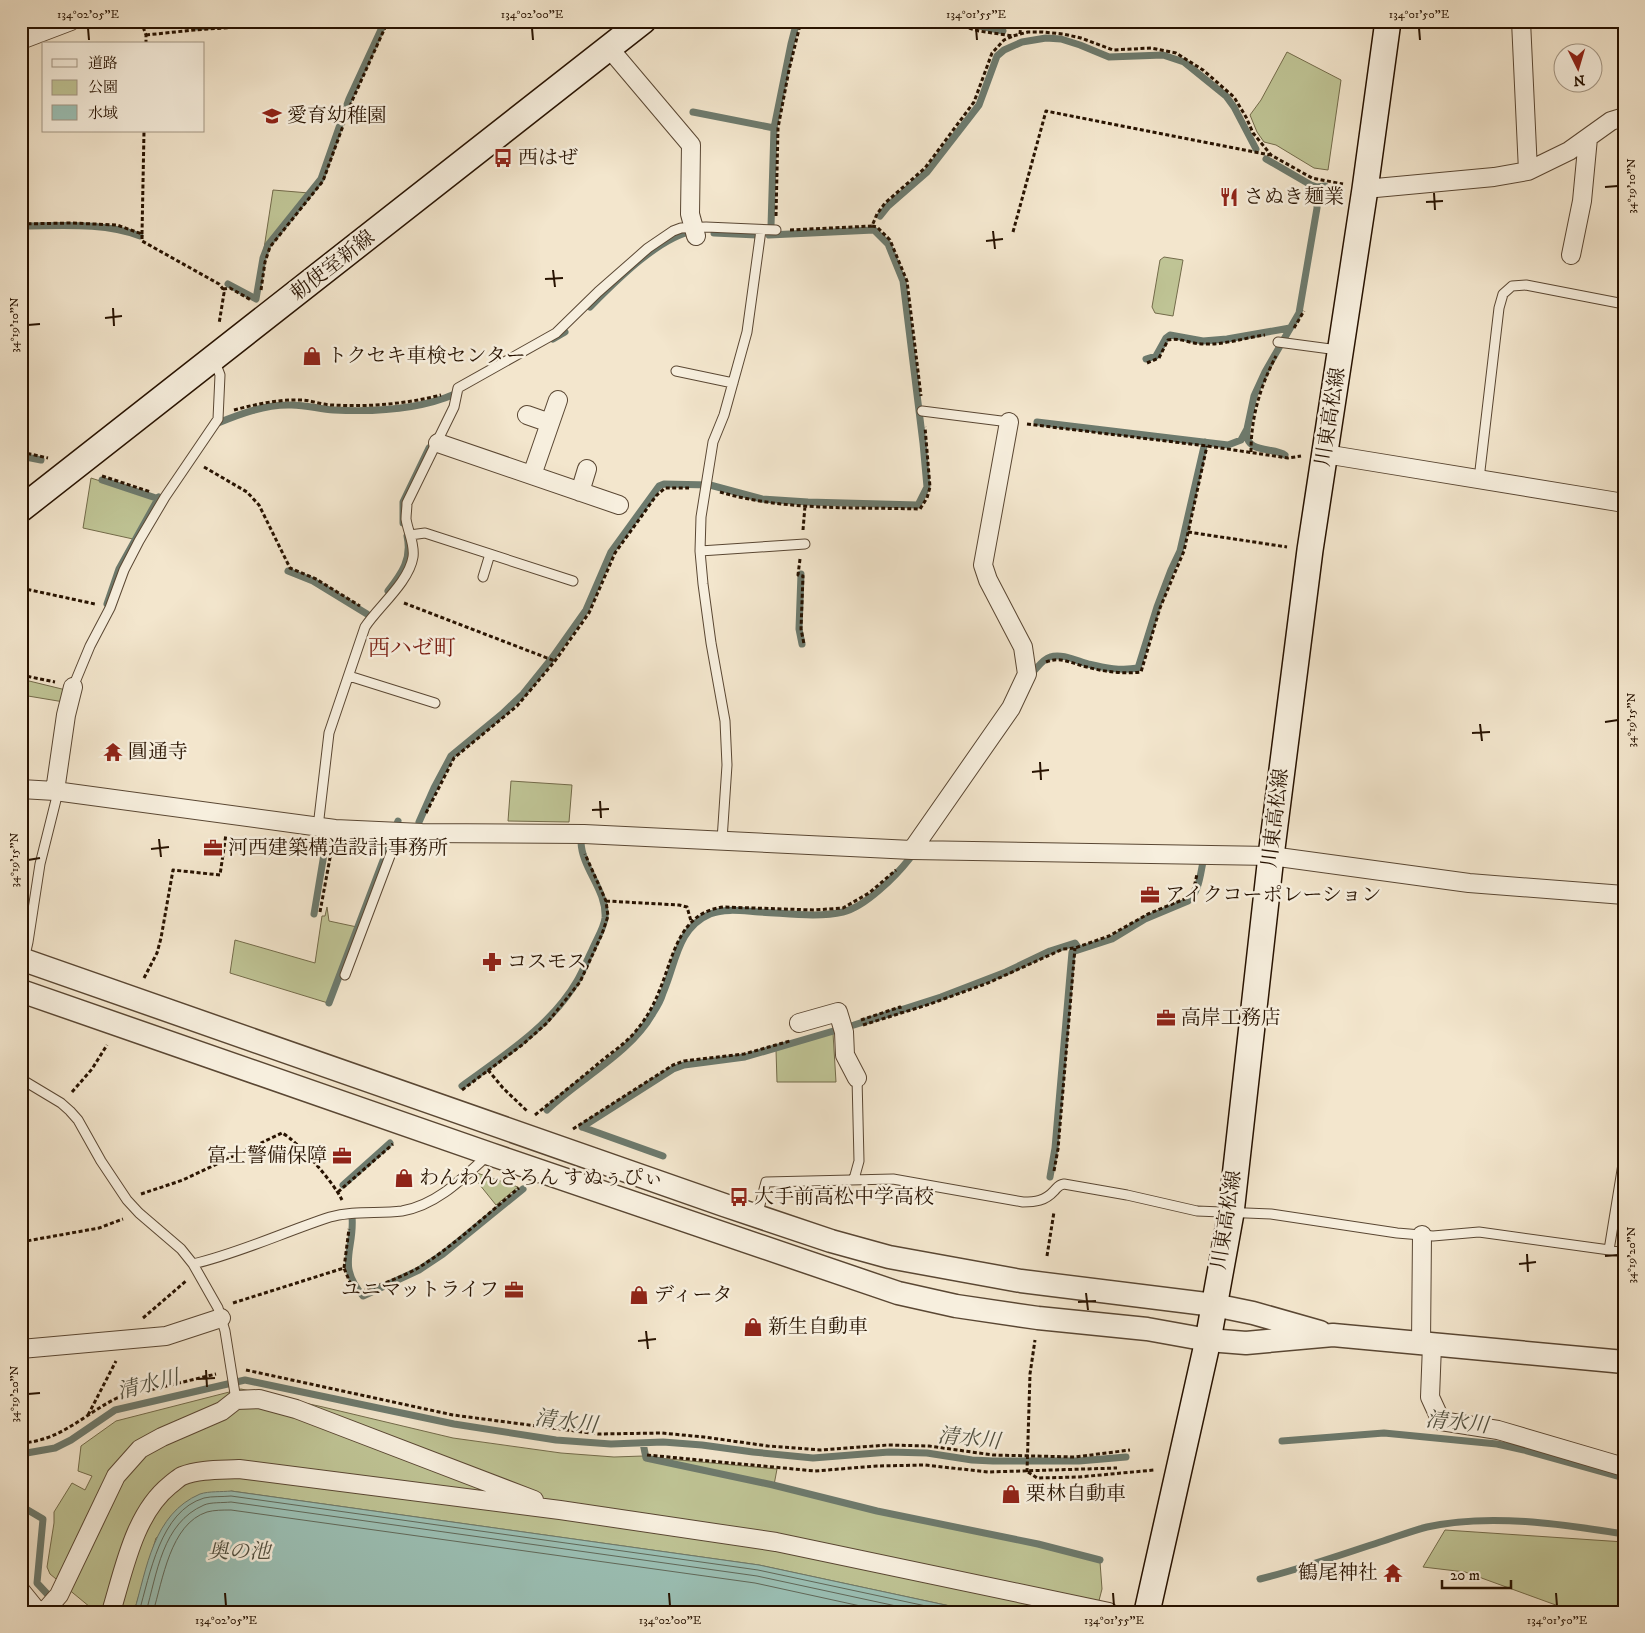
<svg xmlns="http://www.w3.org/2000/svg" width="1645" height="1633" font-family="'IM FELL DW Pica','Noto Serif JP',serif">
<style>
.green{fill:#bfc495;stroke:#736b4a}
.water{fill:#9bc0b5;stroke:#6d7a6d}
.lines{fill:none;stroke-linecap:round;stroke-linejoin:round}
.shore{stroke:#61695a;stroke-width:1}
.stream{stroke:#6d7a6d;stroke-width:7}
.service-casing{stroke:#5a4733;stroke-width:11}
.minor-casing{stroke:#5a4733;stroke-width:20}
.tertiary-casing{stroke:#5a4733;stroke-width:25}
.secondary-casing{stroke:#271200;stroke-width:28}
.path{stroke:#271200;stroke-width:3;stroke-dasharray:4 2.5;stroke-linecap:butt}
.service{stroke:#f7efde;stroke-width:9}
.minor{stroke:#f7efde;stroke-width:18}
.tertiary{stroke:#f7efde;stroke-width:22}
.secondary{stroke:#f7efde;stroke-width:25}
.ticks{fill:none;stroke:#271200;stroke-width:2}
.labels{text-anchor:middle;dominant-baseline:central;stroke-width:5;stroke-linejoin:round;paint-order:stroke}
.poi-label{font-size:20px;fill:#271200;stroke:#f7efde;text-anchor:start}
.street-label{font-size:20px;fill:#271200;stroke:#f7efde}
.water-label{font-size:21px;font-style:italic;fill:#504f3f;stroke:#f7efde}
.quarter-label{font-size:22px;fill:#7a1f14;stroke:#f7efde}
.neatline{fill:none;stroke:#271200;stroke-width:2}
.ticks-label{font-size:12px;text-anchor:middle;fill:#271200}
</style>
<rect width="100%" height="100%" fill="#f3e6cd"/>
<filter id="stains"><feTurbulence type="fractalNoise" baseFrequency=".004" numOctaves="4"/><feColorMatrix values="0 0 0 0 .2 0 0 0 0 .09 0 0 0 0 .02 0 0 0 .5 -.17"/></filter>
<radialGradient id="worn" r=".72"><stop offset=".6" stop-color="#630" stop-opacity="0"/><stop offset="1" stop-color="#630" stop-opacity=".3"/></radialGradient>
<!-- green -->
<path class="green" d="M1287,52l54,28 -13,90 -14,-2 -38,-23 -12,-3 -7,-10 -7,-17 11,-15z
M273,190l36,3 -41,51 -5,11z
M1164,257l19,3 -10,56 -18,-3 -3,-6 8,-47z
M91,478l65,21 -23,40 -50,-11z
M21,679l45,11 -2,12 -42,-7 -1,6z
M511,781l61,4 -3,37 -61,-1z
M327,907l2,14 28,6 -29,76 -98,-30 5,-33 80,23 7,-47h3z
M833,1033l3,49h-59l-1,-32z
M474,1172l44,15 -22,18 -25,-31z
M241,1389l82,18 130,31 108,15 53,4 29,-1 2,4 128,27 114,28 150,30 63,17 2,27 -6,23h-118l-219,-47 -528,-74 -75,47 -22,74h-38l-46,-38 -3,-7 7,-44v-11l18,-29 13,7 7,-14 -14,-5 3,-25 35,-25z
M647,1457l130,12 -3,16z
M1445,1530l179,12v70h-49l-110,-40 -42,-5z"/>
<!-- water -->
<path class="water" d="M231,1491l528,74 219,47h-844c13,-44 19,-98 66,-118 9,-3 22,-2 31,-3z"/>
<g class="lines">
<!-- shore -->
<path class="shore" d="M139,1612c11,-37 21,-101 65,-114 8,-2 18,-1 27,-2l527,74 196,42
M146,1612c11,-38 16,-89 58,-107 7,-3 18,-2 27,-3l526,74 167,36
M153,1612c10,-32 17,-88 54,-100 7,-2 16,-2 24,-2l524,73 133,29"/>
<!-- stream -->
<path class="stream" d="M957,21l46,10
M194,27l95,-6
M693,112l81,16
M1266,159l45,26 6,2 8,-1
M880,216l8,-10 39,-34 52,-67 18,-49 7,-6 18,-8 24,-4 15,1 19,6 29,12 54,-2 21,7 42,34 8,11 22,42
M21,226c39,0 82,-4 119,10
M771,226l3,-98 17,-84 6,-23
M714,233l43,2
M228,284l28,15 7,-41 5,-13 53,-66 28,-80 36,-78
M590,307c25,-25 69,-70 103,-76
M553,339l12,-7
M1146,359l10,-3 10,-18 4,-3 33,6 24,-2 63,-11
M1037,422l191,23 13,-5 6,-11 7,-33 11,-24 34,-59 18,-105v-21
M218,423c22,-9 46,-18 70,-18 16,-1 30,4 46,5 39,2 84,0 121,-16
M1247,432c-2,22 27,15 38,23
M21,433l2,15h-2
M21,456l20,4
M102,480l57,19
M403,523v-21l26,-54
M288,571l25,10 54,33
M801,574l-2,55 3,15
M388,591c14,-18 24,-32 19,-55
M107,604l12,-35 40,-72
M1033,672c4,-4 10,-13 17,-15 12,-4 27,4 38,7 17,4 33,7 50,4l19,-61 14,-37 9,-19 25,-109
M419,822l15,-34 17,-32 51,-42 21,-20 29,-36 34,-48 25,-58 48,-66 5,-2 46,1 52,14 46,3 110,3 9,-18 -4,-44 -20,-162 -15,-37 -14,-14 -105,5
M314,914l13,-78
M329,1003l69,-182
M462,1086c41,-30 89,-60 115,-105 6,-10 10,-21 15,-31 4,-10 12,-22 13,-32 2,-28 -23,-49 -24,-76
M547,1110c32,-31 84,-57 106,-97 4,-6 8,-13 10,-20 13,-29 14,-65 47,-79 16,-6 33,-3 49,-2 26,1 59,6 84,0 22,-5 53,-36 67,-54
M582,1127l91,-58 11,-4 61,-8 109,-32 87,-28 65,-25 44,-21 25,-8 4,6
M582,1127l81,29
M1050,1177l5,-29 17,-196 40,-13 33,-20 43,-18c11,-9 12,-25 15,-39
M343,1185l47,-42
M352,1216c3,34 -16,48 11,80l56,-26 24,-16 80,-65
M1282,1441l102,-8 113,11 27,6 100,28
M643,1443l3,15 127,27 104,26 161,33 62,16
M21,1454l34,-6 16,-8 44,-30 130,-30 209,44 102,16 55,4 52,-2 39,3 51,7 60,6 76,-6 38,1 45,7 21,1h86l47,-4
M21,1506l22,13 -6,64 27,29
M1260,1579c41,-10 80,-24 120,-37 16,-5 31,-11 47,-15 62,-14 135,-3 197,7"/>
<!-- service casing -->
<g class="service-casing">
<path id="service" d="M1278,342l60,8
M676,371l57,12
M922,411l87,11
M1479,479l20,-171 4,-14 9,-8 14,-1 98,19
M410,535l15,-2 148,48
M700,551l105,-7
M483,577l7,-23
M349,676l86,27
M73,687l17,-41 20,-38 14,-38 15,-29 26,-44 53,-78 2,-44 -6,-16
M318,827l11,-94 36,-106c13,-20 44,-45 48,-70 2,-13 -5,-25 -7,-38 0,-5 1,-11 1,-16l47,-96 4,-19 98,-55 42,-41 50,-44 25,-17 8,-3 25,-1 70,3
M722,840l5,-75 -2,-44 -14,-78 -8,-59 -3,-33 1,-34 12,-75 11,-27 23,-83 14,-102
M21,973l7,-31 12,-78 16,-64 -1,-9
M345,975l54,-143
M21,1079l40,24 9,8 8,9 23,41 26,39 12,13 42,36 12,15 25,44 7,23 11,69
M854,1179l5,-18 -2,-83
M757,1216l9,-34 127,-3 130,23c12,0 22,-1 31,-11 4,-4 4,-6 10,-7l63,11 70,16 74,3 126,19 36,3 46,-4 145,20
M1609,1250l15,-92
M193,1264c47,-11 91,-32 137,-47 24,-7 48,-3 72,-6 35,-6 61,-33 86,-56"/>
</g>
<!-- minor casing -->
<g class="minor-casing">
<path id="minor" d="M1521,21l7,150
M21,40l50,-19
M609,48l82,97 -1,69 6,22
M1365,189l129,-12 34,-6 41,-20 42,-30 13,-4
M1571,255l11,-54 6,-63
M527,415l23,8
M438,443l181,62
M1325,454l299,49
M532,475l26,-75
M580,492l7,-23
M21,789l34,2 280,38 87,4 162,1 328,16 359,6 198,27 155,12
M55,791l11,-76 7,-28
M912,850l99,-142 16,-34 -4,-27 -35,-67 -5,-15 26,-143
M799,1023l39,-11 6,20 1,23 12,23
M1421,1344l1,-109
M1432,1345l-2,52 11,24 57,9 126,37
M21,1349l145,-13 55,-18
M21,1591l17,21
M44,1612l15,-17 57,-119 24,-27 22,-12 60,-26 14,-11 23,-1 37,10 238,91
M111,1612c13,-42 23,-98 59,-127 4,-3 8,-7 12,-9 17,-7 39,-6 57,-7l321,41 216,32 333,70"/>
</g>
<!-- tertiary casing -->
<g class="tertiary-casing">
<path id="tertiary" d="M21,959l703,246 107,36 58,16 132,24 193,24 39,8 67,19
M21,991l469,163 408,139 58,13 82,12 109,11 61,11 38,3 87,-8 291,27"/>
</g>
<!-- secondary casing -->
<g class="secondary-casing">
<path id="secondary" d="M21,509l622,-488
M1147,1612l61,-272 23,-127 40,-357 39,-306 55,-361 23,-168"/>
</g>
<!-- path -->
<path class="path" d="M141,21l5,14v9
M944,21l35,10 34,5 15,-4h15l20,2 18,4 32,12 38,-2 25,5 27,17 31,27 12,20 7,16 18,22 41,23 31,6
M1020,34l1,-13
M146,35l48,-5 132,-9
M776,216l2,-88 11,-58 12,-49
M21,224l50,-1 46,2 25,9v7l77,43 4,5 1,4 -5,31
M872,226l5,1 13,13 17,41 14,115
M790,230l82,-4 5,-12 8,-11 40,-35 49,-66 18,-49 12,-13 9,-4
M1013,232l33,-121 224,44
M142,234l2,-103
M223,289l7,-1 21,12
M261,290l4,-28 5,-15 53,-66 29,-80 36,-80
M1294,328l10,-17
M1147,363l12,-5 9,-18c11,-3 23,4 35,4 21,1 41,-6 62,-9
M234,410c23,-6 45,-11 69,-10 10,1 20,5 30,5 37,2 72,-1 108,-10
M1027,424l180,22 81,12 13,-2
M21,452l27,6
M1251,452c0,-35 9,-65 25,-96
M204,467l43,25 12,13 31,63 26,11 44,27
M102,476l49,16
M720,492c64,19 134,15 200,17l7,-11 3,-11 -5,-60
M803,530l2,-24
M1188,532l99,15
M800,559l-2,16 5,1 -2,53 3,15
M21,588l74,16
M404,603l151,58
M1046,662c15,-6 27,2 41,5 18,5 36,7 54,5l19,-64 24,-57 23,-105
M21,675l34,7
M426,813l28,-55 63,-52 38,-45 34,-48 26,-60 41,-57 9,-8h24
M606,901l73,4 8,2 4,14
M320,912l12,-65
M144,978l13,-25 4,-15 12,-68 47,5 6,-41
M861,1020l39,-13 1,5
M863,1025l67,-21 58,-21 75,-34 12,-1 34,-12 39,-22 39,-16 7,-10 3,-14
M488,1070l15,18 24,23
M462,1090l60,-45 25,-22 33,-41 22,-48 6,-18 -2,-15 -21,-47
M72,1092l20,-23 15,-24
M535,1115c22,-18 44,-35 65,-53 12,-10 25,-18 35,-30 11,-13 19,-27 25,-43 14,-34 19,-76 63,-82l91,3 29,-2 26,-15 27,-23
M573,1129l100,-64 11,-4 60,-7 46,-13
M1054,1171l4,-22 17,-201
M338,1192l55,-48
M141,1194l42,-14 99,-47c16,8 52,50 60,67
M21,1242l78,-14 24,-9
M1047,1256l7,-44
M344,1268l5,-39
M233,1303l111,-35 7,17 6,8c20,-7 41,-14 61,-25 36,-22 68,-53 101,-80
M143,1318l43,-37
M246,1370l207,45 145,19 64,-1 42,4 64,9 52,4 68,-5 41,1 64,9 82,2 55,-7
M88,1415l28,-54
M21,1443c40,-2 63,-29 96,-45l99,-24
M647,1455l168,16 62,-5 48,-1 63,7 129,-4
M1027,1472l3,-98 5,-34
M1028,1472l9,6 42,-1 75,-7"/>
<!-- service -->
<use href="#service" class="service"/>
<!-- minor -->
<use href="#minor" class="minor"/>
<!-- tertiary -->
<use href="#tertiary" class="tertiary"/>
<!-- secondary -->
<use href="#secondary" class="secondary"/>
</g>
<!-- ticks -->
<path class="ticks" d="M88,28l1,12M532,28l1,12M976,28l1,12M1419,28l1,12M1605,187l13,-1M1434,193l1,17M1426,202l17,-1M993,231l2,18M986,241l17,-2M553,270l2,17M545,279l18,-1M113,308l1,18M105,318l17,-2M28,325l12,-1M1605,722l13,-2M1480,724l2,17M1472,733l18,-1M1040,762l1,18M1032,772l17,-2M600,801l1,17M592,810l17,-1M159,839l2,18M151,849l18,-2M28,860l12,-2M1527,1254l1,18M1605,1256l13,-1M1519,1264l17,-2M1086,1293l2,17M1078,1302l18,-1M646,1331l2,18M638,1341l18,-2M206,1370l1,17M198,1379l17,-1M28,1394l12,-1M225,1593l1,13M669,1593l1,13M1113,1593l1,13M1556,1593l1,13"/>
<!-- icons -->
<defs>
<g id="school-bare" transform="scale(1.5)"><path d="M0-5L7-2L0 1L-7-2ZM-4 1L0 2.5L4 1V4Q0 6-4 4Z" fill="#8f2418" stroke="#f7efde" stroke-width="2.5" paint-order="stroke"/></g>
<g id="bus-bare" transform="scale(1.5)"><path d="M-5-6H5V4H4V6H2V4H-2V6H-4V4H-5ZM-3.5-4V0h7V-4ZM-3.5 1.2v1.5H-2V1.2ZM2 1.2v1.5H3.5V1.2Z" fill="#8f2418" stroke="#f7efde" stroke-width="2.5" paint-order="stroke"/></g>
<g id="restaurant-bare" transform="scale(1.5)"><path d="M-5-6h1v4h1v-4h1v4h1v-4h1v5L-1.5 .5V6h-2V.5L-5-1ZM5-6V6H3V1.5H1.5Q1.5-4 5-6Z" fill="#8f2418" stroke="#f7efde" stroke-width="2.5" paint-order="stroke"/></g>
<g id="shop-bare" transform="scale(1.5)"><path d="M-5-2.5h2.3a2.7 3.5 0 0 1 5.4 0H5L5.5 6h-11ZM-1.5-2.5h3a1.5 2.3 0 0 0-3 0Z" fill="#8f2418" stroke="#f7efde" stroke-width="2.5" paint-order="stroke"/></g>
<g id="temple-bare" transform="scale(1.5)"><path d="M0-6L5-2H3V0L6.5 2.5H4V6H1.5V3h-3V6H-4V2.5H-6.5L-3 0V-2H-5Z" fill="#8f2418" stroke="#f7efde" stroke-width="2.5" paint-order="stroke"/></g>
<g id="office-bare" transform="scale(1.5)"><path d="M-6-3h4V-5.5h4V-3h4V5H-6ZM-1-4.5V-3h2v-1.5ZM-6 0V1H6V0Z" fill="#8f2418" stroke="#f7efde" stroke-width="2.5" paint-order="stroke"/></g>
<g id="pharmacy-bare" transform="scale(1.5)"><path d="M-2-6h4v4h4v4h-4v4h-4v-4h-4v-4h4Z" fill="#8f2418" stroke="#f7efde" stroke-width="2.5" paint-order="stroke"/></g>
</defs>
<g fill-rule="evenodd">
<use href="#school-bare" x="272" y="116"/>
<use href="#bus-bare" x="503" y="158"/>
<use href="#restaurant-bare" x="1229" y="197"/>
<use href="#shop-bare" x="312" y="356"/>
<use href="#temple-bare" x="113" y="752"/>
<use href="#office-bare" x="213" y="848"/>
<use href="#office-bare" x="1150" y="895"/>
<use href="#pharmacy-bare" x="492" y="962"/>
<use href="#office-bare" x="1166" y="1018"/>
<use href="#office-bare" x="342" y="1156"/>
<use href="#shop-bare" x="404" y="1178"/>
<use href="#bus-bare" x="739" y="1197"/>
<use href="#office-bare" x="514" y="1290"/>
<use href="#shop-bare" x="639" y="1295"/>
<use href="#shop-bare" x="753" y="1327"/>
<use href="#shop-bare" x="1011" y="1494"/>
<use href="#temple-bare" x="1393" y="1573"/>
</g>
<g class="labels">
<!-- poi labels -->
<g class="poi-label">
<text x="287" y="116">愛育幼稚園</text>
<text x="518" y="158">西はぜ</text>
<text x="1244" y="197">さぬき麺業</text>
<text x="327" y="356">トクセキ車検センター</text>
<text x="128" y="752">圓通寺</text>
<text x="228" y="848">河西建築構造設計事務所</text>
<text x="1165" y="895">アイクコーポレーション</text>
<text x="507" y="962">コスモス</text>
<text x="1181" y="1018">高岸工務店</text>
<text x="327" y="1156" text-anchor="end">富士警備保障</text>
<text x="419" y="1178">わんわんさろん すぬぅぴぃ</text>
<text x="754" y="1197">大手前高松中学高校</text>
<text x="499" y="1290" text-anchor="end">ユニマットライフ</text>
<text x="654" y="1295">ディータ</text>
<text x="768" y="1327">新生自動車</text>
<text x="1026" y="1494">栗林自動車</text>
<text x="1378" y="1573" text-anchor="end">鶴尾神社</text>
</g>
<!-- street labels -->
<g class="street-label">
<text transform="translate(333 266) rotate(-38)">勅使室新線</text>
<text transform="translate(1331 417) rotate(-81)">川東高松線</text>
<text transform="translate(1276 818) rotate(-83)">川東高松線</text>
<text transform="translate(1227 1220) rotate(-81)">川東高松線</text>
</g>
<!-- water labels -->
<g class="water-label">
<text transform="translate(148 1385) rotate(-14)">清水川</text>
<text transform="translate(566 1422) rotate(7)">清水川</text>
<text transform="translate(1457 1423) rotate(6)">清水川</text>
<text transform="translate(969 1439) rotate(6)">清水川</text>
<text x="239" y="1552">奥の池</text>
</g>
<!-- quarter labels -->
<g class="quarter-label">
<text x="412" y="648">西ハゼ町</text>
</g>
</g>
<!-- margin -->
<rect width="1645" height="1633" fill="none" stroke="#f3e6cd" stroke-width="55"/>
<!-- legend -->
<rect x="42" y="42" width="162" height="90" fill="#f7efde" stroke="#a49785"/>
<rect x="52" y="59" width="25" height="8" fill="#f7efde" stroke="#a49785"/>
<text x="88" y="68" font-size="15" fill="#271200">道路</text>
<rect x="52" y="80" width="25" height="15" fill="#bfc495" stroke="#a49785"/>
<text x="88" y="92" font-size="15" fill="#271200">公園</text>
<rect x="52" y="105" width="25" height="15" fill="#9bc0b5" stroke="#a49785"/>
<text x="88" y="118" font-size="15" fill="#271200">水域</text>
<!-- north arrow -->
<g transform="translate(1578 68) rotate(175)"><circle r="24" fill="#f7efde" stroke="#a49785"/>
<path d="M0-4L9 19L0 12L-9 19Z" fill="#8f2418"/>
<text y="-8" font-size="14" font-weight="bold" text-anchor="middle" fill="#271200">N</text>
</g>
<!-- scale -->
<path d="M1442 1580v8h69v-8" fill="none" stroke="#271200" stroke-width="2.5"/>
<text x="1450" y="1580" font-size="15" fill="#271200" stroke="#f7efde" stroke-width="4" paint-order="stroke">20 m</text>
<rect x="28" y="28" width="1590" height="1578" class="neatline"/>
<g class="ticks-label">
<text x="88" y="18">134°02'05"E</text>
<text x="532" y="18">134°02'00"E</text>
<text x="976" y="18">134°01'55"E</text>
<text x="1419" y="18">134°01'50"E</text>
<text transform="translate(1631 186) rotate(-90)" y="4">34°19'10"N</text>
<text transform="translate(14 325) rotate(-90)" y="4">34°19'10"N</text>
<text transform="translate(1631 720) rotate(-90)" y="4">34°19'15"N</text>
<text transform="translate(14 860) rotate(-90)" y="4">34°19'15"N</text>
<text transform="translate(1631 1255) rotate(-90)" y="4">34°19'20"N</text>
<text transform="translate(14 1394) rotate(-90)" y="4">34°19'20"N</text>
<text x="226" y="1624">134°02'05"E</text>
<text x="670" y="1624">134°02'00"E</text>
<text x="1114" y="1624">134°01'55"E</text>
<text x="1557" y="1624">134°01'50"E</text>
</g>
<rect width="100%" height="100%" filter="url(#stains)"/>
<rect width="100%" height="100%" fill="url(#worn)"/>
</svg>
